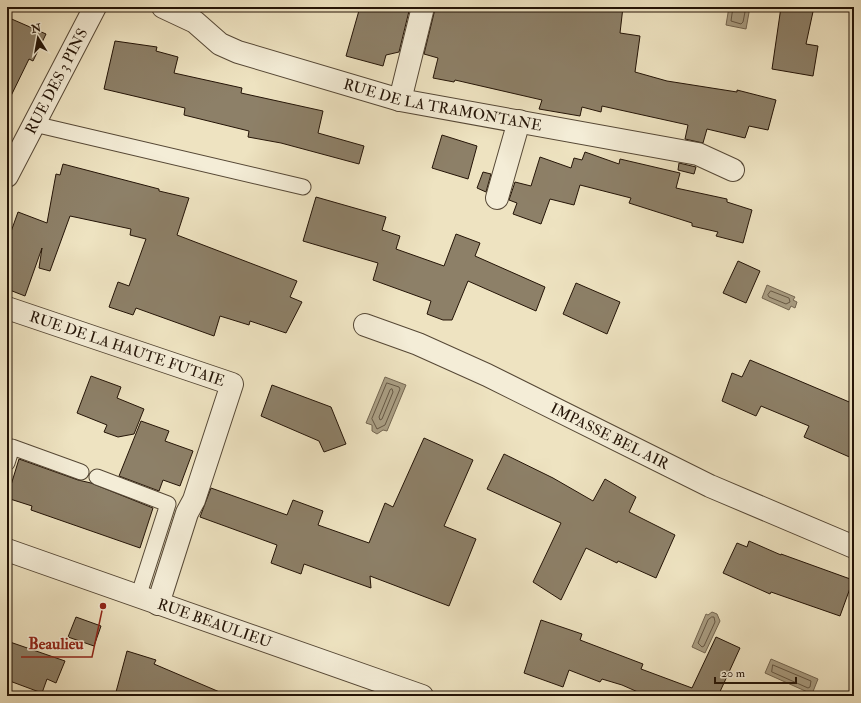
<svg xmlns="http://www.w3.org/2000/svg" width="861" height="703" font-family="'IM FELL Double Pica',serif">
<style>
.water{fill:#a99d82;stroke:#746651}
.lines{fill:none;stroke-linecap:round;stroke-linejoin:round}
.shore{stroke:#665844;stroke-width:1}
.building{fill:#8d8068;stroke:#241407}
.service-casing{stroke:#564836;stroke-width:17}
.minor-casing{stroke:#564836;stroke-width:24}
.tertiary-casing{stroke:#564836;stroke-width:24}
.service{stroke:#f4edd7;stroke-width:15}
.minor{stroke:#f4edd7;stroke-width:22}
.tertiary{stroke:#f4edd7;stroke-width:22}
.labels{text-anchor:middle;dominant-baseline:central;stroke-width:3;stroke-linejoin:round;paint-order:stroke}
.street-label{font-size:15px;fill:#241407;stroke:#f4edd7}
.leader{fill:none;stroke:#8f2418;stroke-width:1.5}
.callout-dot{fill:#8f2418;stroke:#f4edd7;stroke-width:1.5}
.callout-label{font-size:16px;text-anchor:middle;font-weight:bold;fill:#8f2418;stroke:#f4edd7;stroke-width:3;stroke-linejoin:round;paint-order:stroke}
</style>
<rect width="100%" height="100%" fill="#eee3c1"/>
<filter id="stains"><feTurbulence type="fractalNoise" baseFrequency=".005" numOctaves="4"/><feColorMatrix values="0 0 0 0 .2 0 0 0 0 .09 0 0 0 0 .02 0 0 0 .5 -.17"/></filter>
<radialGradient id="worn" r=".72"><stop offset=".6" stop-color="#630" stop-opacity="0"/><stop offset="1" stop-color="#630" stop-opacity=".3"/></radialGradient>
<!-- water -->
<path class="water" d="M729,7h21l-4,22 -20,-4z
M767,285l28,12 -2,3 4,2 -2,6 -4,-2 -2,4 -27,-12z
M385,377l21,8 -19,46 -4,-1 -6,4 -5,-3v-6l-6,-2z
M712,612l5,2 3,7 -15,32 -13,-6 14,-33 2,1z
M771,659l47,20 -6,15 -47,-21z"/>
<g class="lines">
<!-- shore -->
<path class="shore" d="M733,7l-2,14 10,3 2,-2 3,-15
M771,291l18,7 1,4 -4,2 -17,-7 -1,-2z
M387,383l12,4 1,2 -15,36 -8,4 -5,-10z
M392,389l1,3 -11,27 -2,1 -1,-3 11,-27z
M712,617h2l1,5 -11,24 -2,1 -4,-4 10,-23z
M773,665l38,16 -1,6 -2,1 -36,-16z"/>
</g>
<!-- building -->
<path class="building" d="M360,7h50l-11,45 -13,3 -3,11 -37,-10z
M444,7h179l-3,26 20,3 -5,36 32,9 70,11v-2l39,10 -8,30 -19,-4 -4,12 -38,-9 -4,14 -18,-4 3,-14 -86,-19 -1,6 -19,-5 -2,9 -41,-7 3,-9 -87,-20 -1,2 -21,-4 5,-20 -14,-4 11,-45 8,2z
M781,7h33l-8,37 12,2 -5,30 -41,-7z
M7,17l39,17 -13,27 -4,-2 -22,45z
M115,41l42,6 -1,4 22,6 -4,16 68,15 -1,5 82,18 -5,22 46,13 -5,18 -78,-21 -33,-6 1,-6 -65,-16 1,-7 -81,-19z
M442,135l35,11 -9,33 -36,-11z
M585,152l34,12 1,-5 60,14 -4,15 51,11v3l25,8 -9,33 -27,-7 2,-4 -26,-6v-3l-63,-20 2,-5 -51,-13 -6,20 -24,-6 -9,25 -28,-10 4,-11 -8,-3 6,-18 16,4 9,-29 31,11 3,-10 8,2z
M679,163l17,4 -2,7 -16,-4z
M63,164l96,25v2l30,7 -12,37 120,46 -7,16 12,5 -16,31 -36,-12 -1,4 -29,-9 -6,20 -78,-28 -3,7 -24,-8 9,-25 11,4 17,-47 -16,-4 1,-6 -61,-13 -20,55 -11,-3 3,-20 -17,48 -18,-7v-46l11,-31 29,11 9,-49 4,1z
M483,172l8,2 -5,18 -9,-4z
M316,197l70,20 -4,13 18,6 -4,13 48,17 12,-32 24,9 -5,13 70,31 -9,24 -68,-30 -16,39h-9l-16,-6 4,-13 -58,-21 5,-17 -75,-22z
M738,261l22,10 -14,32 -23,-10z
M576,283l44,19 -13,32 -44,-20z
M750,360l104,44v55l-50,-22 5,-11 -48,-20 -5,10 -34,-15 10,-28 10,4z
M91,376l30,11 -4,11 27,11 -10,25 -16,3 -14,-5 3,-7 -30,-12z
M272,385l59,22 15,37 -22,8 -5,-11 -58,-25z
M141,421l28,10 -4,10 28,10 -13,35 -17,-6 -4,11 -40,-15z
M424,438l49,22 -29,66 32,13 -27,67 -79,-30 1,12 -67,-24 -3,10 -30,-11 6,-18 -77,-28 11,-29 76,27 6,-15 30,11 -5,14 51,18 16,-40 8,4z
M504,454l49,24 40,23 12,-22 31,18 -7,15 46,23 -19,43 -38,-17 -1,2 -31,-15 -25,52 -28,-18 28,-59 -74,-34z
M19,459l59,21 13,3 62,25 -13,40 -109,-38 1,-4 -25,-8z
M749,541l32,14v-1l72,26 -13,36 -69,-24 -1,2 -47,-21 14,-30 10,4z
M76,617l25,9 -7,20 -26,-9z
M541,620l41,14 -2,6 63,24 -2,5 51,19 24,-51 24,11 -22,48h-71l-25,-11 -20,-6 -2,3 -31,-12 -6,17 -39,-14z
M7,641l58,20 -9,22 -9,-4 -5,14 -35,-13z
M127,651l29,9 -2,4 75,32h-99l-14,-4z"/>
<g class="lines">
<!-- service casing -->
<g class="service-casing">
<path id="service" d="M34,124l269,63
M7,463l5,-16 69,25
M97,477l71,27 -30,93"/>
</g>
<!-- minor casing -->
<g class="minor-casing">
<g id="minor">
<path id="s1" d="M163,7l32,15 25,22 18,8 162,48 298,54 35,16"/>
<path d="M400,100l23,-93"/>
<path id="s2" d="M7,176l88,-169"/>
<path d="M497,198l22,-77"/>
<path id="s3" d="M7,308l225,76 -38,116 -7,13 -29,91"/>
<path id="s4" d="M365,325l53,19 69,31 223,111 144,61"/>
</g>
</g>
<!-- tertiary casing -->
<g class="tertiary-casing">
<g id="tertiary">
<path id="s5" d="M7,550l415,146"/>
</g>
</g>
<!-- service -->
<use href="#service" class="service"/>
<!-- minor -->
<use href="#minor" class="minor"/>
<!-- tertiary -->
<use href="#tertiary" class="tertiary"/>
</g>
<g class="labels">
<!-- street labels -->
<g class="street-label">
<text stroke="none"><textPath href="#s2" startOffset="107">RUE DES 3 PINS</textPath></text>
<text stroke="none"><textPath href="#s1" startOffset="300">RUE DE LA TRAMONTANE</textPath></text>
<text stroke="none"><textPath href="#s3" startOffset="127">RUE DE LA HAUTE FUTAIE</textPath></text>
<text stroke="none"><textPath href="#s4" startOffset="269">IMPASSE BEL AIR</textPath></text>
<text stroke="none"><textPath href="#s5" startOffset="220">RUE BEAULIEU</textPath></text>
</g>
</g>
<!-- callouts -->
<path class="leader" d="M103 606L92 657H21"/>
<circle class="callout-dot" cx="103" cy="606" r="4"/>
<g class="callout-label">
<text x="56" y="649">Beaulieu</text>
</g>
<!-- margin -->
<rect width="861" height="703" fill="none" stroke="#eee3c1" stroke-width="24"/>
<rect x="8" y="8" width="845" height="687" fill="none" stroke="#241407" stroke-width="2"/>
<rect x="12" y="12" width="837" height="679" fill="none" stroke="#241407"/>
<!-- north arrow -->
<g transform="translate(38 38) rotate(349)" stroke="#f4edd7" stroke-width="3" paint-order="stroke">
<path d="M0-3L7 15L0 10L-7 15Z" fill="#241407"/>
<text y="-6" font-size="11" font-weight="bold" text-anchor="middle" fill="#241407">N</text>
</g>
<!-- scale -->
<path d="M715 677v6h81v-6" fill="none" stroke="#241407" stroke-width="2"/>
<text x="721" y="677" font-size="12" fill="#241407" stroke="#f4edd7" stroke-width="3" paint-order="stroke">20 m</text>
<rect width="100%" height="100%" filter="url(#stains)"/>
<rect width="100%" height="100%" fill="url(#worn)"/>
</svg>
